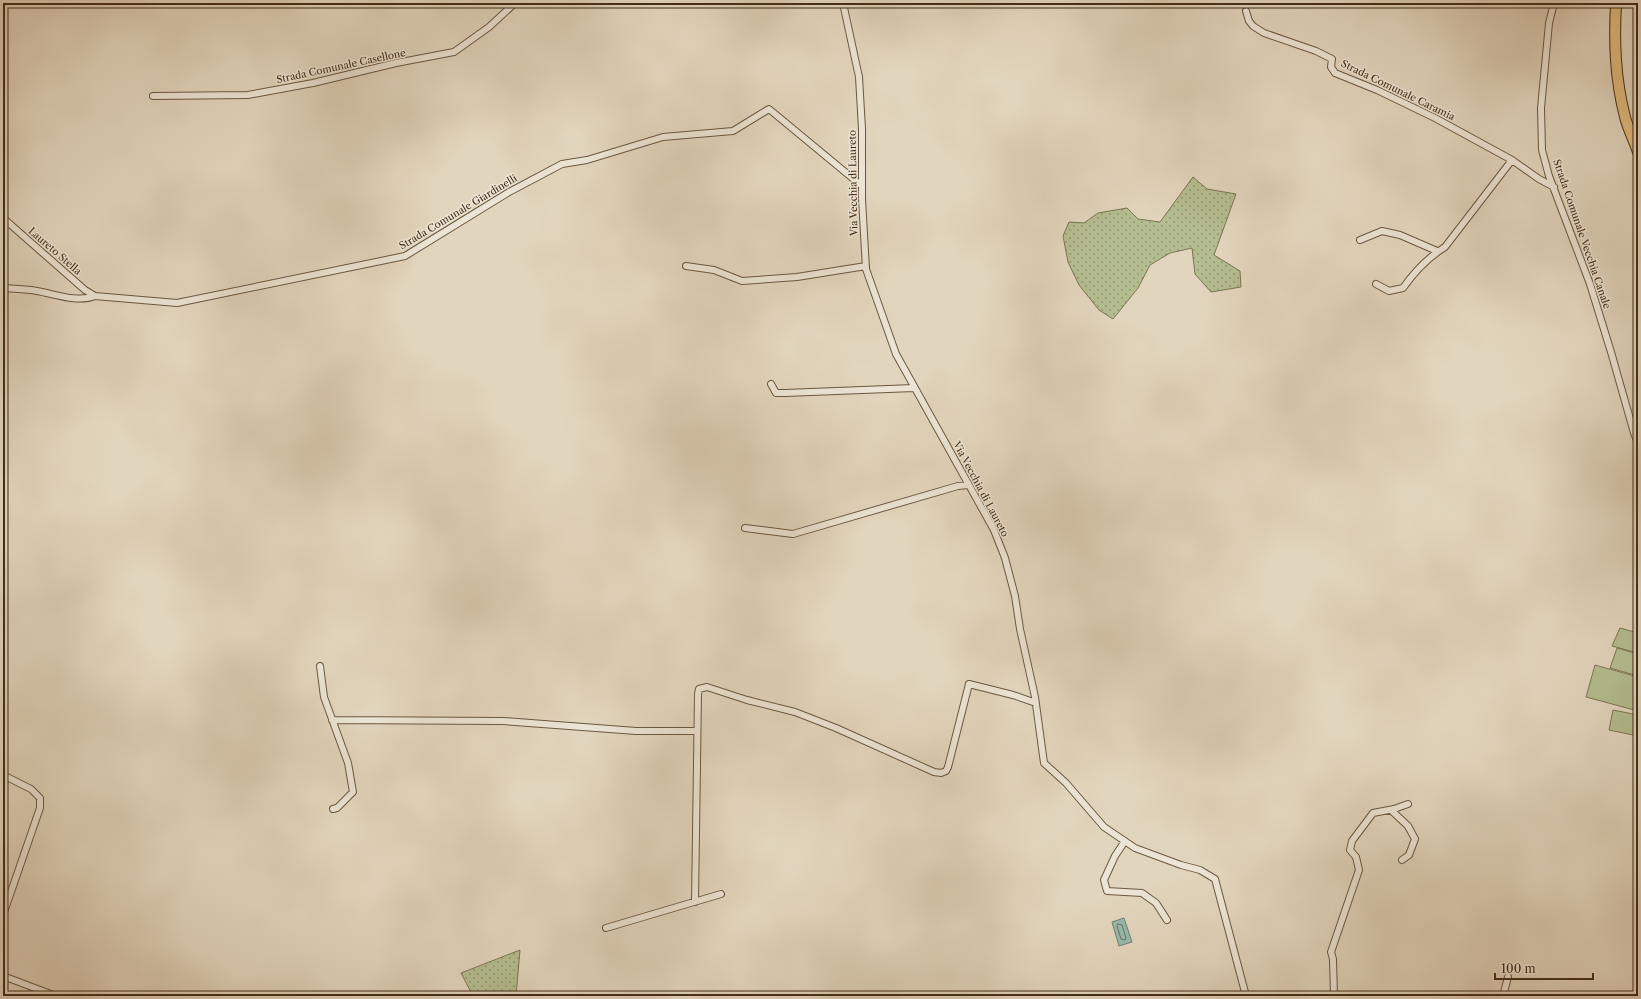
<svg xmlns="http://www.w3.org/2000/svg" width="1641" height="999" font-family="'Libre Caslon Text',serif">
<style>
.grass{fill:url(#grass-dots);stroke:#7c7553}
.garden{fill:#b4bd90;stroke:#7c7553}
.water{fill:#95b9ad;stroke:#748171}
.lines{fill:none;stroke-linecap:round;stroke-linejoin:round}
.shore{stroke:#6c7362;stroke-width:1}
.minor-casing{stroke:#6b5740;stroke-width:8}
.primary-casing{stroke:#432d16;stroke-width:12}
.minor{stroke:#ece4d4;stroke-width:6}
.primary{stroke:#e1ba7e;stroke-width:10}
.labels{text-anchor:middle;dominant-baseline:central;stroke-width:3;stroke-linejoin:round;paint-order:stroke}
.street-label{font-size:10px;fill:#432d16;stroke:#ece4d4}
</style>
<defs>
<pattern id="grass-dots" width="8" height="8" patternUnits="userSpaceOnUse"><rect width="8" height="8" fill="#b4bd90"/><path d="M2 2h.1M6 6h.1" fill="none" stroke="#949a75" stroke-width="1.8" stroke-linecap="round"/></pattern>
</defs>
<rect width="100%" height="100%" fill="#e2d5bd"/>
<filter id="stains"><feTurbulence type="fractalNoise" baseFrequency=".005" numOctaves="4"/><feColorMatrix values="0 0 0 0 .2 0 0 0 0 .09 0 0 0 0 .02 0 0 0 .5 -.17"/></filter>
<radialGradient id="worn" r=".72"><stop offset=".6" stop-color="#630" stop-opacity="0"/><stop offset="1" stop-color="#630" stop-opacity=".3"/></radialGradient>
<!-- grass -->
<path class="grass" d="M1193,177l14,12 29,5 -22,61 26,16 1,16 -30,5 -16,-18 -3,-26 -22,5 -20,12 -12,23 -25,31 -14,-9 -20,-25 -11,-23 -5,-26 6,-14 15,1 14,-10 29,-5 11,11 22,3z
M520,950l-4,46h-43l-12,-23z"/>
<!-- garden -->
<path class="garden" d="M1620,628l18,5v20l-26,-7z
M1617,648l21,6v22l-28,-8z
M1595,665l43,12v34l-52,-14z
M1613,710l25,5v21l-29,-6z"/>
<!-- water -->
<path class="water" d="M1124,918l8,24 -13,4 -7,-24z"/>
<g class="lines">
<!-- shore -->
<path class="shore" d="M1118,924l4,1 4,13 -1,2 -4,-1 -4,-13z"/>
<!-- minor casing -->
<g class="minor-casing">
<path id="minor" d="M843,3l16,74 3,52v70l4,70 30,85 98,176 11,28 10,38 5,33 15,68 9,66 22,20 38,44 31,21 46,17 19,5 15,9 31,117
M1554,3l-5,20 -8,85 1,42 7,26 41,108 21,68 23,81 4,10
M1246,11l3,10 4,5 11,7 52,18 16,8 -1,8 4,6 42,17 58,28 77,42 27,19 15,8
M153,96l95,-1 65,-12 83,-20 58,-11 35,-25 26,-24
M3,218l82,72 10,6
M1360,240l22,-9 18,4 37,16
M686,266l28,4 28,11 55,-4 69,-11
M1376,284l13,7 14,-3c12,-17 24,-30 42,-41l67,-87
M3,288c11,1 23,1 34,3 18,3 40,12 58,5l82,7 228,-47 104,-64 53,-28 25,-4 76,-23 70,-6 36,-22 93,77
M771,384l5,9h9l129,-5
M745,528l48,6 165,-48 10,-1
M320,666l4,31 24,66 5,29 -16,16 -4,1
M332,720l171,1 133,10h61
M3,775l28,14 9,9v10l-37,107
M1391,810l17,16 7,13 -6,16 -7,5
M1125,841l-10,15 -11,24 3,11 35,2 14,10 11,17
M695,902l3,-208 1,-5 8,-2 40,13 48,12 41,16 98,44 7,1 5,-2 2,-4 21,-83 44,11 23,8
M606,928l115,-34
M3,976l53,20
M1334,996l-1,-37 -2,-7 28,-82 -3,-13 -6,-7 2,-9 21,-28 21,-4 14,-5
M1503,996l5,-19"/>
</g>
<!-- primary casing -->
<g class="primary-casing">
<path id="primary" d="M1616,3c-2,40 -1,75 9,114 3,12 9,23 13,35"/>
</g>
<!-- minor -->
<use href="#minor" class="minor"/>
<!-- primary -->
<use href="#primary" class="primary"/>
</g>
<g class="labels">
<!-- street labels -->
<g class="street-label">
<text transform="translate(341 66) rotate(-12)">Strada Comunale Casellone</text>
<text transform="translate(1398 90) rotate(26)">Strada Comunale Caramia</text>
<text transform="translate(853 183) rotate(-91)">Via Vecchia di Laureto</text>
<text transform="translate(458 212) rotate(-31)">Strada Comunale Giardinelli</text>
<text transform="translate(1582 234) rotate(71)">Strada Comunale Vecchia Canale</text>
<text transform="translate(55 251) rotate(41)">Laureto Stella</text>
<text transform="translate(981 489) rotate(62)">Via Vecchia di Laureto</text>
</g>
</g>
<!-- margin -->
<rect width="1641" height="999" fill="none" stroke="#e2d5bd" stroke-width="16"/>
<rect x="4" y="4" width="1633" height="991" fill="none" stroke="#432d16" stroke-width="2"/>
<rect x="8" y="8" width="1625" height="983" fill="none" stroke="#432d16"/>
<!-- scale -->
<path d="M1495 973v6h98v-6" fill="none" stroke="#432d16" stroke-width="2"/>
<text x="1501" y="973" font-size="12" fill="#432d16" stroke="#ece4d4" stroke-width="3" paint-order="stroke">100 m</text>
<rect width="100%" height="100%" filter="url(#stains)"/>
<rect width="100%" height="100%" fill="url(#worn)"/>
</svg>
